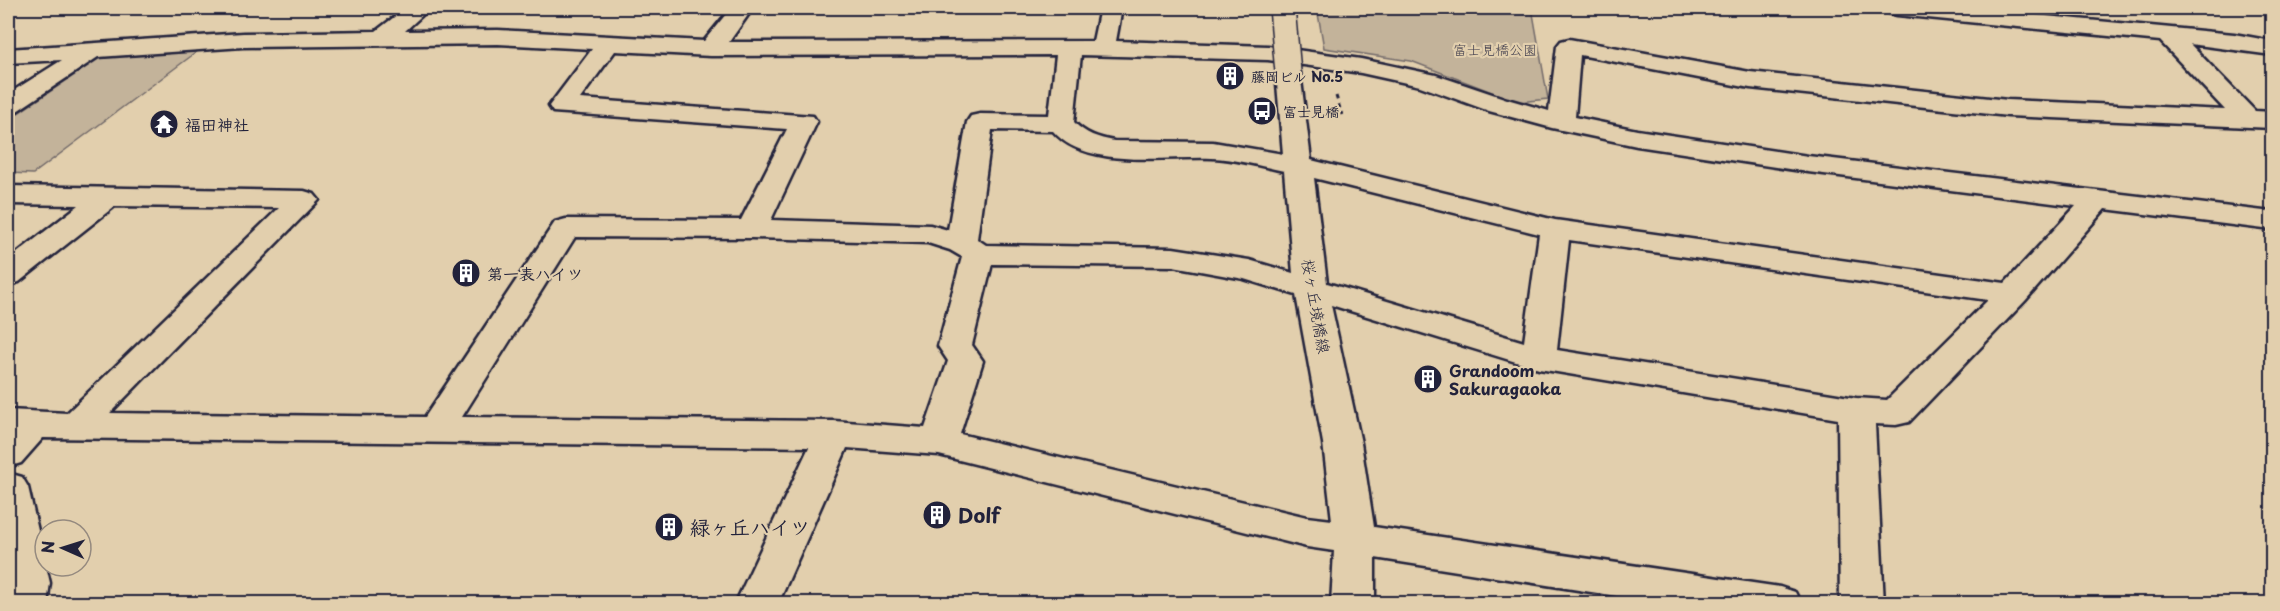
<svg xmlns="http://www.w3.org/2000/svg" width="2280" height="611" font-family="'Playpen Sans','Klee One',sans-serif">
<style>
.green{fill:#c3b39a;stroke:#726a6a;stroke-width:1.5}
.lines{fill:none;stroke-linecap:round;stroke-linejoin:round}
.minor-casing{stroke:#22223b;stroke-width:5}
.path{stroke:#22223b;stroke-width:3;stroke-dasharray:4.5 4;stroke-linecap:butt}
.minor{fill:#e2cfad;fill-rule:evenodd}
.minor-bridge-casing{stroke:#22223b;stroke-width:28;stroke-linecap:butt}
.minor-bridge{stroke:#e2cfad;stroke-width:25}
.labels{text-anchor:middle;dominant-baseline:central;stroke-width:4.5;stroke-linejoin:round;paint-order:stroke}
.far-park-label{font-size:14px;fill:#423f4e;stroke:#e2cfad}
.far-poi-label{font-size:14px;font-weight:bold;fill:#22223b;stroke:#e2cfad;text-anchor:start}
.poi-label{font-size:16px;font-weight:bold;fill:#22223b;stroke:#e2cfad;text-anchor:start}
.street-label{font-size:16px;fill:#22223b;stroke:#e2cfad}
.near-poi-label{font-size:20px;font-weight:bold;fill:#22223b;stroke:#e2cfad;text-anchor:start}
</style>
<rect width="100%" height="100%" fill="#e2cfad"/>
<filter id="ink" filterUnits="userSpaceOnUse"><feTurbulence type="fractalNoise" baseFrequency=".0167" numOctaves="2"/><feDisplacementMap in="SourceGraphic" scale="12" xChannelSelector="R" yChannelSelector="G"/><feConvolveMatrix kernelMatrix="1 2 1 2 8 2 1 2 1" color-interpolation-filters="sRGB"/></filter>
<g filter="url(#ink)">
<!-- green -->
<path class="green" d="M1317,8h215l16,91 -30,3 -107,-41 -87,-13z
M202,48l-169,126 -25,-1v-53l95,-64z"/>
<g class="lines">
<!-- minor casing -->
<g class="minor-casing">
<path id="minor" d="M406,8h24l-25,23 93,-1 206,11 27,-33h22l-24,34 364,-1 7,-33h22l-6,33 152,5 93,13 75,16 71,24 42,12 8,-65 4,-5 8,-2 181,33 258,28 217,10 -65,-69 -263,-26 -8,-2 -3,-5h76l272,26 38,7v14l-82,-11 65,67 17,1v16l-264,-12 -258,-28 -170,-33 -5,62 62,13 171,26 464,56v18l-167,-21 -80,92 -116,121 -13,3 -21,-1 9,180h-44l-2,-185 -299,-50 -208,-64 30,138 13,84 406,60 15,5 6,12h-134l-292,-46v46h-44l3,-53 -27,-4 -368,-92 -92,-7 -69,156h-43l74,-157 -766,-9 -22,25 -13,4v-57l59,3 212,-205 -164,-2 -96,76 -11,3v-25l71,-55 -71,-1v-18l296,5 10,3 5,6 -209,213 315,4 130,-195 11,-3 175,1 46,-91 -234,-17 -4,-6 43,-57 -94,-5 -255,3 -145,10 -81,54 -9,2v-19l54,-34 -54,3v-14l235,-16 133,-2zM615,51l96,5 345,-1 -7,60 -69,-1 -9,2 -4,6 -19,108 -18,-5 -159,-5 46,-98 -4,-6 -233,-17zM1081,55l187,5 93,13 59,13 69,25 63,17 85,18 171,26 268,34 -71,77 -450,-63 -244,-60 -11,-88 -3,-5 -9,-2 -9,2 -3,5 7,82 -70,-12 -99,-1c-16,-3 -29,-7 -40,-19zM992,130l61,1c33,39 112,25 159,27 24,1 48,8 72,13l9,102 -44,-13 -76,-12 -187,-3 -9,-6zM1314,178l225,56 -15,108 -197,-59zM575,237l177,1 176,5 22,7 12,7 -24,89 10,15 -23,67 -91,-7 -372,-4zM1569,240l419,60 -101,100 -31,-2 -299,-48zM992,264l181,2 71,13 52,16 27,148 9,77 -25,-3 -347,-83 23,-73 -11,-16z
M8,473l14,4 6,10 22,96 -3,21h-39z"/>
</g>
<!-- path -->
<path class="path" d="M1336,96l6,19"/>
<!-- minor -->
<use href="#minor" class="minor"/>
<!-- minor-bridge casing -->
<g class="minor-bridge-casing">
<path id="minor-bridge" d="M1282,8l6,64"/>
</g>
<!-- minor-bridge -->
<use href="#minor-bridge" class="minor-bridge"/>
</g>
</g>
<!-- icons -->
<defs>
<g id="building-disc" transform="scale(1.5)"><circle r="9.5" fill="#22223b" stroke="#e2cfad"/><path d="M-4-6H4V6H1V3H-1V6H-4ZM-2.5-4.3h1.7v1.8h-1.7ZM.8-4.3h1.7v1.8H.8ZM-2.5-1h1.7V.8h-1.7ZM.8-1h1.7V.8H.8Z" fill="#fff"/></g>
<g id="bus-disc" transform="scale(1.5)"><circle r="9.5" fill="#22223b" stroke="#e2cfad"/><path d="M-5-6H5V4H4V6H2V4H-2V6H-4V4H-5ZM-3.5-4V0h7V-4ZM-3.5 1.2v1.5H-2V1.2ZM2 1.2v1.5H3.5V1.2Z" fill="#fff"/></g>
<g id="temple-disc" transform="scale(1.5)"><circle r="9.5" fill="#22223b" stroke="#e2cfad"/><path d="M0-6L5-2H3V0L6.5 2.5H4V6H1.5V3h-3V6H-4V2.5H-6.5L-3 0V-2H-5Z" fill="#fff"/></g>
</defs>
<g fill-rule="evenodd">
<use href="#building-disc" x="1230" y="76"/>
<use href="#bus-disc" x="1262" y="111"/>
<use href="#temple-disc" x="164" y="124"/>
<use href="#building-disc" x="466" y="273"/>
<use href="#building-disc" x="1428" y="379"/>
<use href="#building-disc" x="937" y="515"/>
<use href="#building-disc" x="669" y="527"/>
</g>
<g class="labels">
<!-- far-park labels -->
<g class="far-park-label">
<text x="1495" y="49">富士見橋公園</text>
</g>
<!-- far-poi labels -->
<g class="far-poi-label">
<text x="1251" y="76">藤岡ビル No.5</text>
<text x="1283" y="111">富士見橋</text>
</g>
<!-- poi labels -->
<g class="poi-label">
<text x="185" y="124">福田神社</text>
<text x="487" y="273">第一表ハイツ</text>
<text x="1449" y="370">Grandoom<tspan x="1449" dy="18">Sakuragaoka</tspan></text>
</g>
<!-- street labels -->
<g class="street-label">
<text transform="translate(1317 306) rotate(80)">桜ヶ丘境橋線</text>
</g>
<!-- near-poi labels -->
<g class="near-poi-label">
<text x="958" y="515">Dolf</text>
<text x="690" y="527">緑ヶ丘ハイツ</text>
</g>
</g>
<!-- margin -->
<rect width="2280" height="611" fill="none" stroke="#e2cfad" stroke-width="30"/>
<rect x="15" y="15" width="2250" height="581" fill="none" stroke="#22223b" stroke-width="2" filter="url(#ink)"/>
<!-- north arrow -->
<g transform="translate(63 548) rotate(273)"><circle r="28" fill="#e2cfad" stroke="#958a7f" stroke-width="1.5"/>
<path d="M0-4.5L10 22L0 15L-10 22Z" fill="#22223b"/>
<text y="-9" font-size="16" font-weight="bold" text-anchor="middle" fill="#22223b">N</text>
</g>
</svg>
